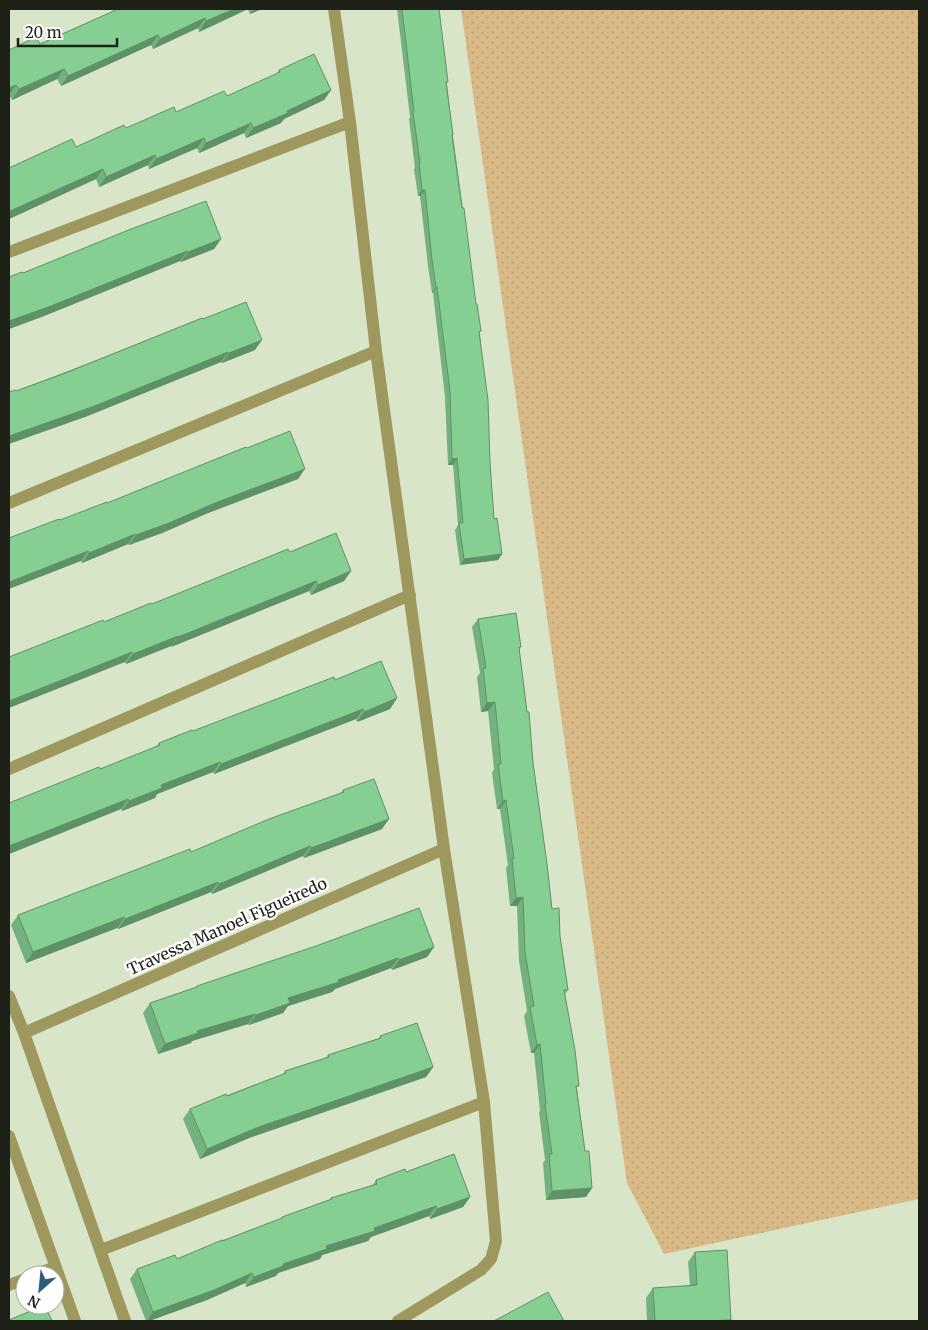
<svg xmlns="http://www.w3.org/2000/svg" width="928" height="1330" font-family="Merriweather,serif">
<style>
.grass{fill:url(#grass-dots)}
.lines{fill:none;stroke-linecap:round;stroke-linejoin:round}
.minor{stroke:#9e985e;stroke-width:12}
.wall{fill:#73b27e}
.shaded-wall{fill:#5e9166}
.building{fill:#86cf92;stroke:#5e9166}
.labels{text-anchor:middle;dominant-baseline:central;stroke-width:5;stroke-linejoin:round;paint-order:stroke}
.street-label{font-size:16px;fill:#1d2117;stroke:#fff}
</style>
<defs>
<pattern id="grass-dots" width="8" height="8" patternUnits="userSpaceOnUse" patternTransform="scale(1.25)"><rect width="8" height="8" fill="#d9ba87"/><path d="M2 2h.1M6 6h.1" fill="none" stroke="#baa074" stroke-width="1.8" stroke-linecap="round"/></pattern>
</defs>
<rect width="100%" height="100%" fill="#d9e5c9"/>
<!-- grass -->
<path class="grass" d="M461,9h458v1190l-255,55 -37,-71z"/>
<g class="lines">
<!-- minor -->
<path class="minor" d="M334,9l16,113 26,229 68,498 40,253 12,139 -5,18 -10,11 -83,51
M9,252l341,-130
M9,503l367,-152
M9,769l401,-174
M9,996l15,37 101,288
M24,1033l420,-184
M9,1136l66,185
M101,1250l383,-148
M35,1275l20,-8
M9,1285l16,-6"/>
</g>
<!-- wall -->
<path class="wall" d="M118,9h144l-12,5 -2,-5 -49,23 -1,-4 -45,21 -2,-4 -90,41 -4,-7 -45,21 -3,-5 31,-51z
M397,9h42l8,75 6,51v1l27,197 14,186 8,35 -4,6 -38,5 -5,-35 3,-5 -5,-60h-5l-3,-68 -12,-104h-1l-4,-27 -8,-70h-2l-4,-27 1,-1 -6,-49 1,-2z
M279,70l52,20 -7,10 -40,19 -3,4 -35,15 -2,-5 -45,20 -2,-5 -48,21 -1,-4 -49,22 -3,-8 -87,40v-51l67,-21 50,-19 101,-32 50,-22z
M221,239l-7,10 -33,13 -1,-1 -136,55 -35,13v-52l14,-4z
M203,319l52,31 -33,13 -1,-1 -136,55 -69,-26z
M247,448l51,31 -90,34 -46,20 -33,12 -1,-1 -46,19 -22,-43 47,-17z
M290,552l61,19 -7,10 -33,14 -2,-4 -138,56v-1l-45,18 -22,-42z
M478,619l43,28 -2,2 33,260 8,27 8,54 -3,4 20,157 7,37 -6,9 -40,3 -3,-37 2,-3 -6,-48 1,-1 -6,-58h-3l-7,-37 3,-5 -8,-50 -2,-55h-7l-4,-38 2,-3 -8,-56h-3l-5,-36 2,-4 -6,-58 -7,1 -4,-35 3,-4 -8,-46z
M335,680l62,18 -7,11 -33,13 -1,-3 -142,55 -1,-2 -56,22 -2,4 -33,13 -1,-2 -112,45v-51l91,-34 56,-22 3,-4 34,-12z
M343,790l39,39 -78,29 -1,-2 -91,38 -1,-2 -93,37 -1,-1 -91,35 -15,-38 7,-10 173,-63 150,-59z
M434,947l-7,10 -35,13 -1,-2 -56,21 -3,3 -44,14 -5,7 -34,12 -1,-1 -56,17 -1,2 -33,11 -15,-41 7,-10 46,-16 1,-1z
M380,1036l53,31 -7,10 -177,61 -49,21 -17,-40 7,-10 93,-35 2,-3 41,-13 2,-3 51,-17z
M406,1172l64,25 -7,10 -33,12 -1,-3 -58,21 -3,4 -46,14 -2,4 -42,14 -2,3 -30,11 -1,-4 -38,17 -58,21h-3l-16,-42 7,-10 40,-10 45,-18 58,-22 2,-2 47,-17 2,-2 42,-13 3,-5z
M695,1252l35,69h-83l-1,-23 7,-10 37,-2 -2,-24z"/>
<!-- shaded-wall -->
<path class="shaded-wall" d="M234,9h14l-49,23 7,-11z
M254,9h8l-12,5z
M205,18l-7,10 -45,21 7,-10z
M158,35l-7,10 -90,41 7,-10z
M64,69l-7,10 -45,21 7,-11z
M16,85l-7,10v-7z
M331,90l-7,10 -40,19 -3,4 -35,15 7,-10 34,-17z
M251,123l-7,10 -45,20 7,-10z
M204,138l-7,10 -48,21 7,-10z
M155,155l-7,10 -49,22 7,-10z
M103,169l-7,10 -87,40v-5l1,-3z
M422,190h3l-5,6h-2z
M221,239l-7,10 -33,13 7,-10z
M187,251l-7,10 -136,55 -35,13v-8z
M436,287h1l-4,6h-1z
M262,340l-7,10 -33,13 7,-10z
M228,352l-7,10 -136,55 -76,27v-8z
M457,458l-4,7h-5l4,-6z
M305,469l-7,10 -90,34 -46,20 -33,12 7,-10 79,-32z
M135,534l-7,10 -46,19 7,-10z
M88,551l-7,10 -72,28v-7z
M502,554l-4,6 -38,5 4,-6z
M351,571l-7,10 -33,14 7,-10z
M316,581l-7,10 -138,56 7,-10z
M178,636l-7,10 -45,18 7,-10z
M132,652l-7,10 -116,46v-7z
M397,698l-7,11 -33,13 7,-10z
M495,702l-7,9 -7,1 6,-9z
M363,709l-7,10 -142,55 7,-10z
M220,762l-7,10 -56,22 -2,4 -33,13 7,-10 32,-16z
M128,799l-7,10 -112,45v-8z
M506,800l-6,9h-3l6,-8z
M389,819l-7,10 -78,29 7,-10z
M310,846l-7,10 -91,38 7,-10z
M218,882l-7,10 -93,37 7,-10z
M523,897l-6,9h-7l6,-8z
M124,917l-7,11 -91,35 7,-11z
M434,947l-7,10 -35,13 7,-10z
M398,958l-7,10 -56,21 -3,3 -44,14 -5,7 -34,12 7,-10 32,-17z
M255,1014l-7,10 -56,17 -1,2 -33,11 7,-10 32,-13z
M540,1044l-6,9h-3l6,-8z
M433,1067l-7,10 -177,61 -49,21 7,-10 49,-21z
M592,1188l-6,9 -40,3 6,-9z
M470,1197l-7,10 -33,12 7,-10z
M436,1206l-7,10 -58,21 -3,4 -46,14 -2,4 -42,14 -2,3 -30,11 8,-10 29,-13 43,-18 48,-18z
M252,1273l-7,10 -38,17 -58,21h-2l6,-9z
M731,1320l-1,1h-27z"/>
<!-- building -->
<path class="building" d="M118,9h116l-28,12 -1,-3 -45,21 -2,-4 -90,41 -4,-7 -45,20 -3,-4 -7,3v-38l27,-13 4,7z
M402,9h37l9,73h-2l7,53h-1l10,73h2l12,96h1l4,27 -2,1 9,68 2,62 4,57 3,-1 5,36 -38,5 -5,-36h4l-6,-65 -5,1 -2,-68 -13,-104h-1l-4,-27 -7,-70h-3l-3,-27h1l-7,-51h1z
M314,54l17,36 -44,21 1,2 -35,15 -2,-5 -45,20 -2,-5 -48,21 -1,-4 -49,22 -3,-8 -93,42 -1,-3v-40l63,-29 4,8 48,-22 2,3 48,-21 2,5 48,-21 3,5 53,-24 -1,-2z
M206,201l15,38 -33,13 -1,-1 -136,55 -42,15v-44l13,-5 1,1 108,-44z
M246,302l16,38 -33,13 -1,-1 -136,55 -83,29v-44l6,-2 1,1 47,-17 139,-56 1,1z
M290,431l15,38 -90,34 -46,20 -33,12 -1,-1 -46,19 -1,-2 -79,31v-44l50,-19 1,1 47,-18v1l139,-56 1,1z
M336,533l15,38 -33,14 -2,-4 -138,56v-1l-45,18 -1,-2 -123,49v-44l94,-37 1,2 47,-19 1,1 136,-55 2,3z
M516,613l5,34h-2l8,65h2l4,51 14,101 5,45 7,-1 1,28 8,54h-4l11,60 4,36h-3l9,65h4l3,37 -40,3 -3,-37h3l-7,-50h1l-6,-60 -3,1 -7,-38 4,-1 -9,-54 -2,-55 -7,1 -4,-39h2l-8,-59 -3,1 -5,-37h3l-6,-62 -8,1 -4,-35h3l-8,-49z
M381,661l16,37 -33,14 -1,-3 -142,55 -1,-2 -59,23 1,3 -33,13 -1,-2 -119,47v-43l90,-36 1,2 60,-24 -1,-2 33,-13 1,1 141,-54 1,3z
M374,779l15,40 -78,29 -1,-2 -91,38 -1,-2 -93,37 -1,-2 -91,35 -15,-37 172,-66 1,3 78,-33 75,-27 -1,-2z
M419,908l15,39 -35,13 -1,-2 -60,22 1,2 -51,16 2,5 -34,12 -1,-1 -58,17 1,2 -33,11 -15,-41 47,-16v-1l119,-40z
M417,1023l16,44 -177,61 -49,21 -17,-40 36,-15 1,2 59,-23 -1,-2 44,-14 -1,-2 53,-17 -1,-2z
M454,1154l16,43 -33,12 -1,-3 -62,22 1,3 -49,15 1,3 -44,15v2l-29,11 -2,-4 -38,17 -61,22 -16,-43 38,-14 2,4 45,-19v1l60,-23v-1l50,-18 -1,-1 46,-14 -1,-4 29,-11 1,3z
M727,1250l4,70 -28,1h-48l-2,-33 44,-3 -2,-33z
M548,1292l16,29h-70z
M45,1305l7,16h-43v-1z"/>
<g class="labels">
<!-- street labels -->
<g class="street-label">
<text transform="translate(227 926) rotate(-24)">Travessa Manoel Figueiredo</text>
</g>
</g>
<!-- border -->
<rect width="928" height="1330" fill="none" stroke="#1d2117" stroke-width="20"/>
<!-- north arrow -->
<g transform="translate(40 1290) rotate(207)"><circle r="24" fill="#ffffff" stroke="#a5a6a2"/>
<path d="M0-4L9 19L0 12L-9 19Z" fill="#2e5c7b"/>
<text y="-8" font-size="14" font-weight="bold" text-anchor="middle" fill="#1d2117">N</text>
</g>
<!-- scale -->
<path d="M18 38v8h99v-8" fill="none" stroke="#1d2117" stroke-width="2.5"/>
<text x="25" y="38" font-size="15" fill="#1d2117" stroke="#ffffff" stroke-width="4" paint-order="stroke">20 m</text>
</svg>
